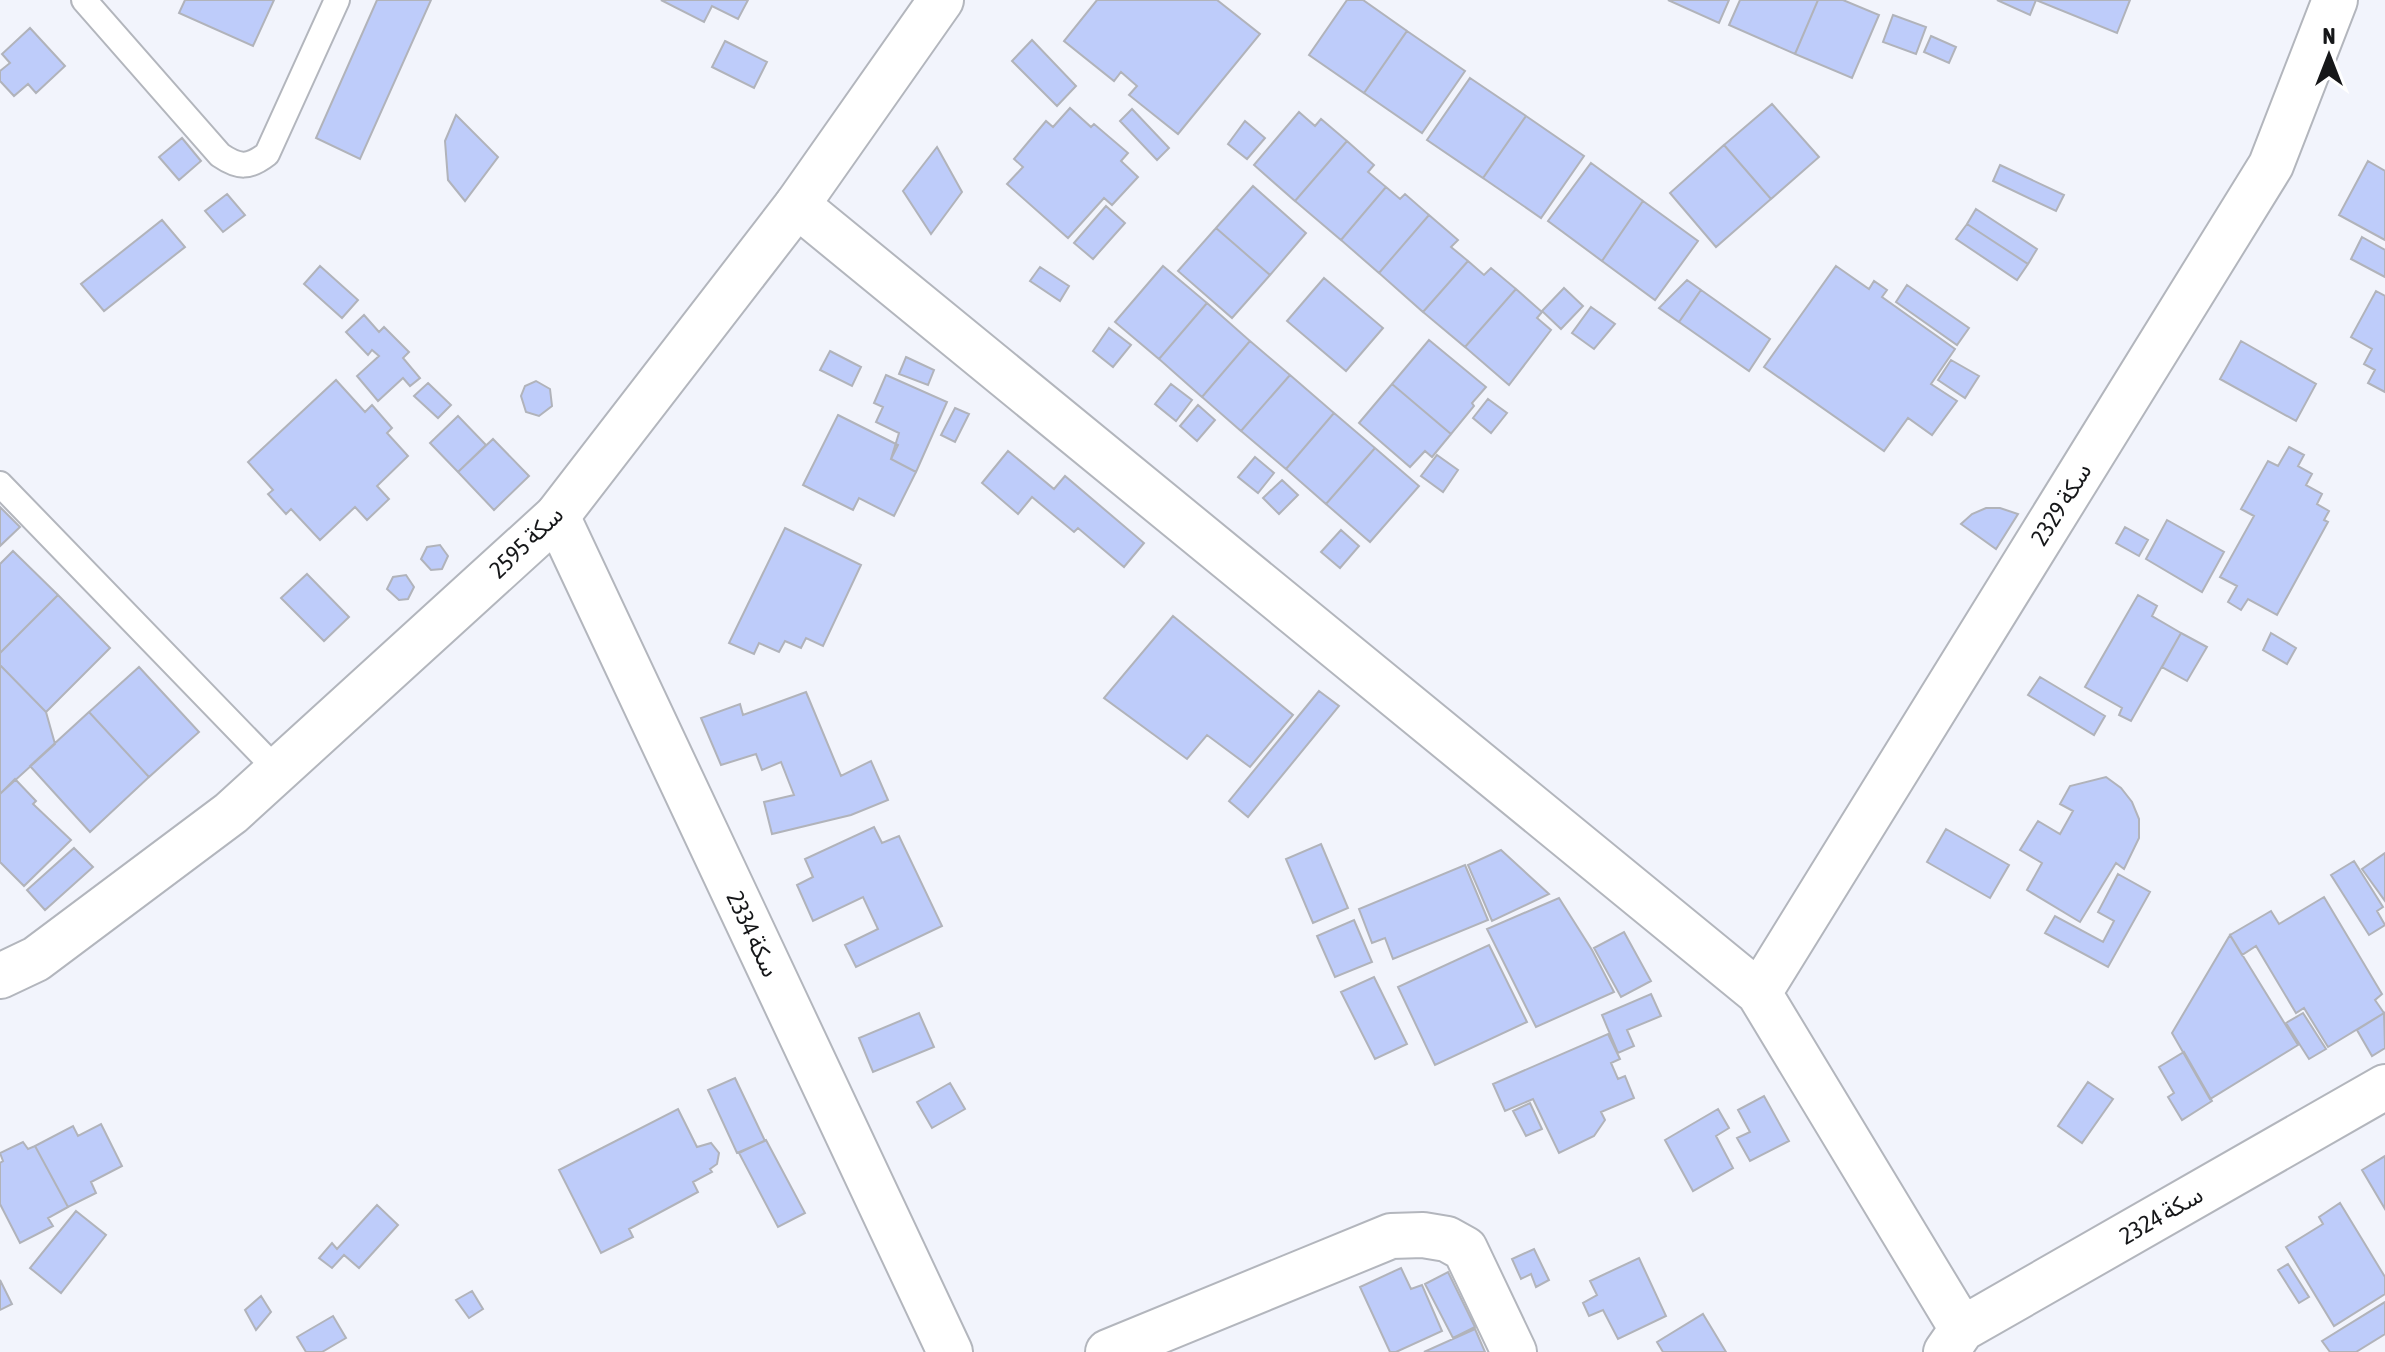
<svg xmlns="http://www.w3.org/2000/svg" width="2385" height="1352" font-family="'Asap Condensed','Noto Sans Arabic',sans-serif">
<style>
.building{fill:#beccfa;stroke:#b1b3ba;stroke-width:2}
.lines{fill:none;stroke-linecap:round;stroke-linejoin:round}
.lane-casing{stroke:#b3b6bd;stroke-width:28}
.street-casing{stroke:#b3b6bd;stroke-width:48}
.secondary-casing{stroke:#b3b6bd;stroke-width:48}
.lane{stroke:#fff;stroke-width:24}
.street{stroke:#fff;stroke-width:44}
.secondary{stroke:#fff;stroke-width:44}
.labels{text-anchor:middle;dominant-baseline:central;stroke-width:6;stroke-linejoin:round;paint-order:stroke}
.street-label{font-size:24px;fill:#161719;stroke:#fff}
</style>
<rect width="100%" height="100%" fill="#f2f4fc"/>
<!-- building -->
<path class="building" d="M185,0h89l-21,46 -74,-33z
M377,0h54l-71,159 -44,-21z
M661,0h87l-10,19 -26,-13 -8,16z
M1097,0h120l43,34 -82,100 -49,-39 8,-9 -16,-14 -7,9 -50,-40z
M1347,0h16l44,31 -43,62 -55,-38z
M1668,0h61l-10,23z
M1740,0h78l-23,54 -66,-29z
M1818,0h25l36,15 -27,63 -57,-24z
M1997,0h39l-6,15z
M2036,0h94l-13,33z
M1893,15l33,12 -10,27 -33,-12z
M30,28l35,38 -29,27 -8,-9 -14,12 -14,-15v-10l10,-8 -8,-9z
M1407,31l58,40 -43,62 -58,-40z
M1931,36l25,11 -7,16 -25,-11z
M1032,40l44,46 -19,20 -45,-45z
M725,41l42,21 -13,26 -42,-21z
M1470,78l56,38 -43,62 -56,-38z
M1772,104l47,53 -48,42 -47,-54z
M1070,108l21,19 3,-3 34,29 -7,8 17,16 -26,28 -8,-7 -36,40 -61,-54 16,-17 -9,-8 32,-38 7,6z
M1132,109l37,39 -12,12 -37,-39z
M1299,112l16,14 6,-7 26,22 -52,60 -41,-36z
M456,115l42,42 -33,44 -17,-21 -3,-39z
M1526,116l58,40 -43,62 -58,-40z
M1245,121l20,17 -18,21 -19,-15z
M182,138l19,23 -22,19 -20,-23z
M1347,141l27,24 -6,7 18,15 -45,53 -46,-39z
M1724,145l47,54 -55,48 -46,-54z
M937,147l25,45 -31,42 -28,-43z
M2368,161l17,10v69l-46,-25z
M1591,163l52,38 -41,60 -54,-40z
M2000,165l64,30 -8,16 -63,-30z
M1253,186l53,47 -36,42 -54,-47z
M1386,187l14,12 5,-5 24,21 -50,58 -38,-33z
M227,194l18,21 -22,17 -18,-21z
M1643,201l55,40 -43,59 -53,-39z
M1106,206l19,17 -32,36 -19,-16z
M1976,209l61,40 -9,15 -61,-40z
M1429,215l29,25 -7,7 17,14 -45,51 -44,-39z
M162,220l23,27 -81,64 -23,-27z
M1967,224l61,40 -11,16 -61,-41z
M1216,228l54,47 -38,43 -54,-47z
M2362,237l23,13v27l-34,-18z
M1468,261l16,14 7,-7 25,21 -51,58 -42,-35z
M320,266l38,34 -16,18 -38,-34z
M1163,266l44,37 -48,56 -44,-37z
M1836,266l33,23 5,-8 13,9 -5,7 73,52 -24,35 26,17 -25,34 -24,-17 -24,33 -120,-84z
M1040,267l29,19 -9,15 -30,-20z
M1324,278l59,50 -37,43 -59,-50z
M1687,280l14,10 -22,32 -20,-14z
M1907,285l62,43 -12,17 -61,-43z
M1564,288l19,18 -22,23 -19,-18z
M1516,289l26,23 -5,6 14,12 -42,55 -44,-38z
M1701,290l69,49 -21,32 -70,-49z
M2376,291l9,5v96l-17,-9 7,-13 -11,-6 8,-15 -21,-12z
M1207,303l43,38 -48,56 -43,-38z
M1591,307l24,17 -21,25 -22,-16z
M364,315l15,17 5,-5 25,25 -6,6 17,20 -10,8 -7,-8 -25,23 -21,-25 22,-20 -7,-6 -4,5 -22,-23z
M1109,328l22,17 -18,22 -20,-16z
M1429,340l57,47 -14,16 2,3 -23,28 -59,-50z
M1250,341l40,34 -49,56 -39,-34z
M2241,341l75,43 -20,37 -76,-42z
M830,351l31,16 -9,19 -32,-16z
M906,357l28,13 -6,15 -29,-11z
M1951,360l28,16 -14,22 -27,-18z
M886,375l61,27 -31,70 -25,-13 8,-26 -23,-11 7,-15 -9,-4z
M1290,375l44,38 -48,56 -45,-38z
M336,380l29,32 7,-7 20,23 -5,5 21,23 -31,30 12,13 -22,21 -12,-13 -35,33 -29,-31 -5,5 -18,-20 5,-4 -25,-28z
M536,381l14,8 2,17 -13,10 -13,-4 -5,-16 4,-10z
M428,383l23,22 -13,13 -24,-22z
M1171,384l21,16 -16,21 -21,-17z
M1392,384l59,50 -19,23 -7,-6 -15,16 -51,-44z
M1488,399l19,14 -16,20 -18,-15z
M1198,405l17,15 -18,21 -17,-15z
M955,408l14,6 -14,28 -14,-7z
M1334,413l41,35 -49,56 -40,-35z
M838,415l60,30 -7,14 25,13 -22,44 -35,-18 -6,12 -50,-25z
M458,416l28,29 -28,27 -28,-29z
M493,439l36,37 -35,34 -36,-38z
M2289,447l15,8 -6,11 14,8 -6,11 16,9 -5,10 12,7 -5,9 4,2 -51,93 -29,-16 -7,11 -13,-8 9,-16 -17,-9 34,-61 -13,-7 27,-48 10,5z
M1375,448l44,38 -49,56 -44,-38z
M1008,451l46,38 11,-13 79,67 -20,24 -46,-39 -4,4 -42,-35 -14,17 -36,-31z
M1437,455l21,15 -15,22 -22,-16z
M1255,457l19,16 -16,20 -20,-16z
M1282,480l16,15 -19,19 -16,-16z
M0,507l20,20 -20,19z
M1986,508h14l18,6 -22,35 -35,-25 11,-10z
M2167,520l57,32 -22,40 -56,-33z
M2125,527l23,13 -9,16 -23,-13z
M785,528l76,37 -38,81 -17,-8 -5,10 -16,-7 -6,11 -20,-9 -5,11 -25,-11z
M1341,530l18,16 -19,22 -19,-16z
M440,545l8,11 -6,13 -11,1 -10,-11 6,-12z
M13,551l45,44 -58,58v-89z
M307,574l42,43 -25,24 -43,-43z
M406,575l8,12 -6,12 -9,1 -12,-11 6,-12z
M58,595l52,53 -64,64 -46,-47v-12z
M2138,595l19,11 -5,10 29,17 -50,88 -12,-6 3,-7 -37,-21z
M1173,616l120,99 -43,52 -43,-32 -20,24 -83,-61z
M2181,633l26,14 -20,34 -25,-14z
M2271,633l25,15 -9,16 -24,-14z
M0,665l46,47 9,32 -55,50z
M139,667l60,65 -50,45 -60,-65z
M2040,677l65,39 -11,19 -66,-40z
M1319,691l20,15 -91,111 -19,-16z
M806,692l35,84 30,-15 17,39 -37,15 -79,19 -8,-32 30,-7 -13,-33 -19,8 -6,-16 -35,11 -20,-47 39,-14 3,11z
M89,712l60,65 -59,55 -60,-66z
M2106,777l15,11 11,14 7,17v19l-15,31 -8,-6 -36,59 -53,-32 15,-27 -22,-13 18,-29 22,13 13,-23 -13,-7 10,-18z
M15,779l21,22 -3,3 38,36 -47,46 -24,-24v-68z
M874,827l8,16 17,-7 43,90 -86,41 -11,-22 33,-16 -15,-32 -50,24 -16,-36 16,-8 -8,-18z
M1946,829l63,36 -19,33 -63,-36z
M1321,844l27,64 -35,15 -27,-64z
M74,848l19,19 -48,43 -18,-20z
M1501,850l48,44 -57,27 -24,-56z
M2385,853v48l-23,-32z
M2354,861l29,46 -6,4 8,14 -16,10 -38,-60z
M1465,865l23,55 -95,39 -8,-21 -13,5 -13,-34z
M2118,874l32,18 -42,75 -63,-34 10,-17 48,26 11,-21 -16,-9z
M2324,897l58,97 -7,6 9,13 -56,34 -24,-39 -8,5 -40,-67 -14,9 -12,-20 41,-24 8,13z
M1559,898l33,52 22,42 -78,35 -49,-98z
M1354,920l18,42 -37,15 -18,-41z
M1624,932l27,49 -30,16 -27,-49z
M2230,935l68,110 -88,54 -38,-66z
M1489,945l38,77 -92,43 -37,-78z
M1374,977l33,67 -32,15 -34,-67z
M1651,994l10,22 -34,14 7,16 -16,7 -16,-38z
M919,1013l15,34 -61,25 -14,-34z
M2303,1013l23,36 -17,10 -23,-36z
M2384,1013l1,35 -13,8 -15,-26z
M1608,1034l12,25 -9,4 7,16 7,-3 9,22 -33,14 4,8 -11,16 -35,17 -26,-54 -28,12 -12,-27z
M2184,1052l28,49 -30,19 -14,-23 6,-4 -15,-26z
M735,1078l30,63 -28,12 -29,-63z
M2088,1082l25,17 -31,44 -24,-17z
M950,1083l15,26 -33,19 -15,-26z
M1764,1096l25,45 -39,20 -13,-23 13,-6 -12,-22z
M1530,1103l12,26 -16,7 -13,-25z
M678,1109l19,38 14,-4 8,10 -2,11 -7,5 2,3 -19,10 5,10 -69,37 4,8 -32,16 -42,-83z
M1718,1109l11,19 -13,8 17,32 -40,23 -28,-51z
M101,1124l21,42 -31,16 5,11 -28,14 -33,-61 38,-20 5,10z
M766,1140l39,73 -27,14 -39,-74z
M23,1142l5,7 7,-3 33,61 -20,11 5,8 -33,17 -20,-39v-41l3,-2 -3,-8z
M2385,1156v53l-23,-39z
M2340,1203l45,74v17l-51,32 -48,-79 37,-23 -4,-7z
M377,1205l21,20 -39,43 -15,-13 -12,13 -13,-10 13,-15 5,6z
M76,1211l30,24 -45,58 -31,-25z
M1534,1249l15,31 -13,7 -5,-13 -10,5 -9,-20z
M1639,1258l27,58 -48,23 -15,-29 -14,6 -6,-13 14,-8 -7,-14z
M2288,1264l21,33 -10,6 -21,-33z
M1401,1268l10,21 11,-4 20,46 -46,21h-6l-30,-65z
M1448,1272l27,55 -22,11 -28,-54z
M0,1280l12,24 -12,6z
M472,1291l11,18 -14,9 -13,-18z
M261,1296l10,16 -15,18 -11,-20z
M2385,1302v32l-29,18h-26l-8,-11z
M1703,1314l23,38h-63l-6,-10z
M333,1316l13,22 -24,14h-16l-9,-15z
M1475,1329l10,23h-61z"/>
<g class="lines">
<!-- lane casing -->
<g class="lane-casing">
<path id="lane" d="M84,0l136,155c19,13 29,13 47,-1l70,-154
M0,484l278,287"/>
</g>
<!-- street casing -->
<g class="street-casing">
<path id="street" d="M797,205l962,788 203,336
M557,516l393,836
M1759,993l512,-828 64,-165
M1108,1352l283,-116 32,-1 24,4 18,10 49,103
M1946,1352l16,-23 423,-242"/>
</g>
<!-- secondary casing -->
<g class="secondary-casing">
<path id="secondary" d="M0,976l36,-17 195,-146 326,-297 240,-311 144,-205"/>
</g>
<!-- lane -->
<use href="#lane" class="lane"/>
<!-- street -->
<use href="#street" class="street"/>
<!-- secondary -->
<use href="#secondary" class="secondary"/>
</g>
<g class="labels">
<!-- street labels -->
<g class="street-label">
<text transform="translate(2061 504) rotate(-58)">سكة 2329</text>
<text transform="translate(526 542) rotate(-44)">سكة 2595</text>
<text transform="translate(753 934) rotate(65)">سكة 2334</text>
<text transform="translate(2161 1215) rotate(-30)">سكة 2324</text>
</g>
</g>
<!-- north arrow -->
<g transform="translate(2329 56)" stroke="#ffffff" stroke-width="6" paint-order="stroke">
<path d="M0-6L14 30L0 20L-14 30Z" fill="#161719"/>
<text y="-12" font-size="22" font-weight="bold" text-anchor="middle" fill="#161719">N</text>
</g>
</svg>
